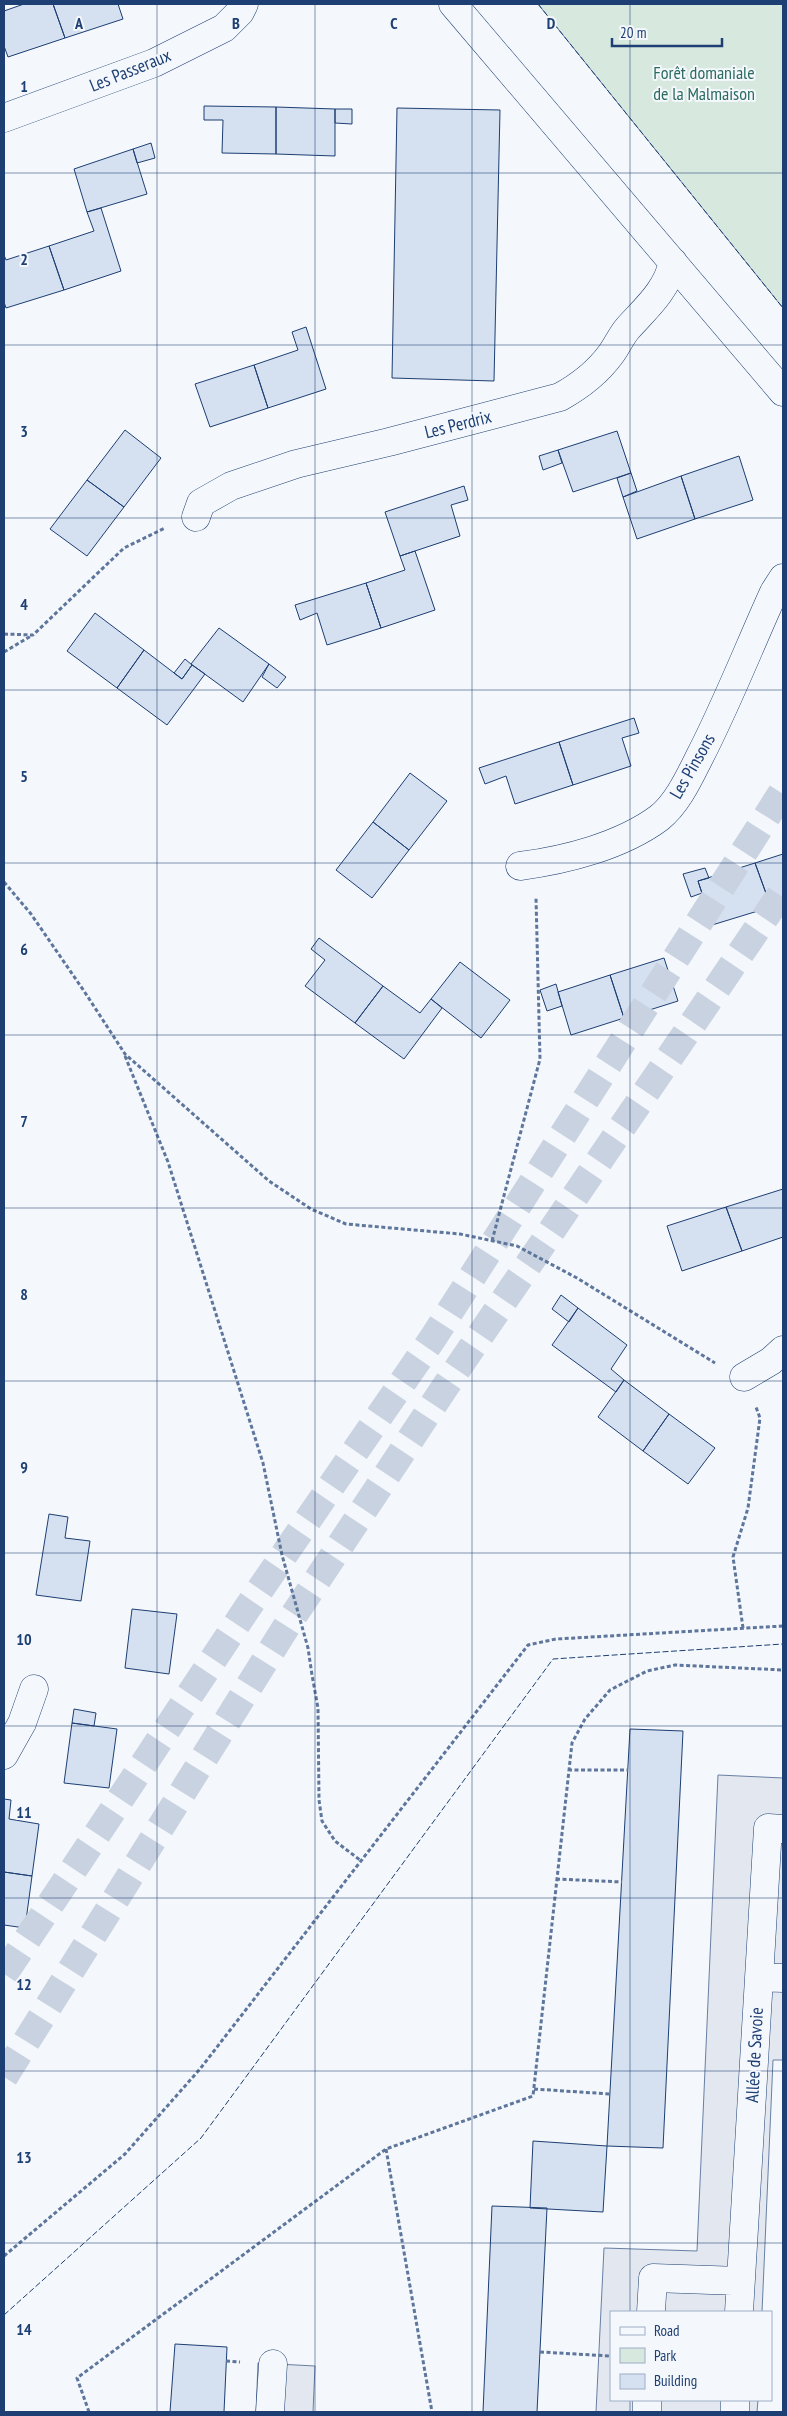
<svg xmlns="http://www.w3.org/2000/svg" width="787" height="2416" font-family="'PT Sans Narrow',sans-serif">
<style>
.green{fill:#d7e8df;stroke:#687fa3}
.parking{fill:#e3e8f0;stroke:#687fa3}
.building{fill:#d5e0f0;stroke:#1d3f73}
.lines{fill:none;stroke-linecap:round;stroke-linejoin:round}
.highway-tunnel{stroke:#c9d2e0;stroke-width:28;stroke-dasharray:28 14;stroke-linecap:butt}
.street-casing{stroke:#1d3f73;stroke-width:29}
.path{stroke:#5e769c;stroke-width:3;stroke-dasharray:4 2.5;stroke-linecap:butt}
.street{stroke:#f4f7fb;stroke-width:28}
.fence{stroke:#1d3f73;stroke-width:1;stroke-dasharray:6 2.5;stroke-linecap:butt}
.grid{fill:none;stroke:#1d3f73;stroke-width:1;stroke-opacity:0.55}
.labels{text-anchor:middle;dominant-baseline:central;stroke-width:4;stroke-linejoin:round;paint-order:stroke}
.street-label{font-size:18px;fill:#1d3f73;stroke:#f4f7fb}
.park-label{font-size:18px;fill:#2c6c60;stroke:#f4f7fb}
.grid-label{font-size:16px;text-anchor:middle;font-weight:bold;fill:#1d3f73;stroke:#f4f7fb;stroke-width:4;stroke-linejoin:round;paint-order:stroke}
</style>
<rect width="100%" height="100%" fill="#f4f7fb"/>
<!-- green -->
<path class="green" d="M538,4h245v304z"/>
<!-- parking -->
<path class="parking" d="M718,1775l65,3v282h-10l-11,252h-151v88h147l-1,12h-161l8,-164 93,3z
M258,2363l57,3 -2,46h-57z"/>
<!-- building -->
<path class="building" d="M24,4h29l12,34 -57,19 -4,-11v-35z
M53,4h65l5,15 -58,19z
M204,106l72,1v47l-54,-1 1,-33h-19z
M276,107l59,2v47l-59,-2z
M397,108l103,2 -6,271 -102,-3z
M335,109h17v15l-17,-1z
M151,143l4,15 -18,5 -4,-14z
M133,149l14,45 -60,18 -13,-43z
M101,208l20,63 -57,19 -15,-44 45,-15 -7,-19z
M49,246l15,44 -58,18 -2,-6v-47l2,5z
M306,327l20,62 -58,19 -14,-43 44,-15 -6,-18z
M254,365l14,43 -58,19 -15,-43z
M125,430l36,28 -37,49 -37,-27z
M617,431l14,42 -58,19 -15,-42z
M558,450l4,13 -19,7 -4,-14z
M739,456l14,44 -58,19 -14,-43z
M631,473l6,18 -14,6 -6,-19z
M681,476l14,43 -58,20 -14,-42z
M87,480l37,27 -37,49 -37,-27z
M464,486l4,14 -17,5 9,31 -60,20 -15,-44z
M415,551l20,59 -54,18 -15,-45 39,-13 -5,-14z
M366,583l15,45 -54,17 -10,-32 -17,7 -5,-15z
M95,613l49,37 -27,38 -50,-37z
M219,628l50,36 -26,38 -52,-38z
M144,650l38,29 10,-14 13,9 -38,51 -50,-37z
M185,659l7,6 -10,14 -8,-6z
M269,664l17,13 -9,11 -15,-11z
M634,718l5,15 -17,5 9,28 -58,19 -14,-43z
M559,742l14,43 -58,19 -9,-28 -21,8 -6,-16z
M410,773l37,28 -38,49 -36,-28z
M373,822l36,28 -37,48 -36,-28z
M783,854v49l-12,4 -16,-44z
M755,863l16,44 -59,18 -14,-44z
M705,868l4,10 -11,3 4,12 -11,4 -8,-23z
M319,938l64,48 -28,37 -50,-37 20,-26 -14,-11z
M664,958l14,43 -54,17 -14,-43z
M460,962l50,38 -29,38 -50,-39z
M610,975l14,43 -53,17 -13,-43z
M556,984l6,22 -15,5 -7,-21z
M383,986l37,27 11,-14 11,9 -38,51 -49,-36z
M783,1189v48l-41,14 -16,-44z
M726,1207l16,44 -60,20 -15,-45z
M561,1295l17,13 -9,14 -17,-13z
M578,1308l49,37 -16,24 13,11 -8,12 -64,-47z
M624,1380l45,34 -26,37 -45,-34z
M669,1414l46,34 -27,36 -45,-33z
M49,1514l19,3 -3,21 25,3 -9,60 -45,-6z
M132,1609l45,5 -8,60 -44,-6z
M74,1709l22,4 -2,13 -22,-3z
M72,1723l45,6 -8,59 -45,-5z
M630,1729l53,2 -20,417 -56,-2z
M4,1799l7,1 -2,19 30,5 -7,52 -28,-4z
M4,1872l28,4 -7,52 -21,-3z
M533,2141l74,5 -4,66 -73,-4z
M492,2206l55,2 -10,204h-54z
M175,2344l52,3 -3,65h-54z"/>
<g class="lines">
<!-- highway-tunnel -->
<path class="highway-tunnel" d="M4,1974l242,-364 187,-272 350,-547
M4,2077l284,-453 157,-237 338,-496"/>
<!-- street casing -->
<g class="street-casing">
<path id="street" d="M453,4l330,388
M4,118l150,-55 70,-35 16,-16 4,-8
M196,517l5,-14 30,-17 65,-22 93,-22 171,-45c20,-11 37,-24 51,-43 6,-8 10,-18 17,-26 19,-21 39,-38 45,-66
M520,866c46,-6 101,-20 139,-48 18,-14 30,-40 40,-60 28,-54 50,-111 75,-166l9,-14
M744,1377l27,-16 12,-11
M4,1755l18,-32 12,-34
M759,1977l24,1
M651,2312l2,-34 87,3
M739,2312l29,-484 15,1
M270,2412l3,-48
M647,2412v-12
M735,2412v-12"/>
</g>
<!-- path -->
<path class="path" d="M4,634l29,1 91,-87 41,-20
M4,652l27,-16
M4,882l27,32 53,77 41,63 144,127 42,28 35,15 114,10 57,12 60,32 138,85
M125,1056l43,106 95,301 19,92 26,93 4,27 6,33 1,92 3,21 13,20 25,19
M492,1241l48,-182 -4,-161
M743,1628l-10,-71 15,-49 12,-90 -4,-11
M568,1770h60
M556,1879l66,3
M534,2089l76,5
M386,2149l46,263
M4,2256l121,-102 75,-85 328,-424 28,-6 227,-13
M540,2352l71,4
M226,2361l14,1
M89,2412l-12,-34 309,-229 147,-53 39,-353 13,-24 25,-29 37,-19 28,-6 108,5"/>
<!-- street -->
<use href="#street" class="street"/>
<!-- fence -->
<path class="fence" d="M538,4l245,304
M4,2315l197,-177 352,-479 230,-15"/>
</g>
<!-- grid -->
<path class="grid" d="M157,4v2408M315,4v2408M472,4v2408M630,4v2308M4,173h779M4,345h779M4,518h779M4,690h779M4,863h779M4,1035h779M4,1208h779M4,1381h779M4,1553h779M4,1726h779M4,1898h779M4,2071h779M4,2243h779M630,2400v12"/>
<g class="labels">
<!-- street labels -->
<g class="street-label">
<text transform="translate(130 70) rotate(-22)">Les Passeraux</text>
<text transform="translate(458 424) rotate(-14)">Les Perdrix</text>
<text transform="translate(692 766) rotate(-60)">Les Pinsons</text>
<text transform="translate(754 2055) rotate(-87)">Allée de Savoie</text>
</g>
<!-- park labels -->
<g class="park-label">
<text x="704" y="72">Forêt domaniale<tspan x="704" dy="21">de la Malmaison</tspan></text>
</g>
</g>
<g class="grid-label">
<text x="79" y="29">A</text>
<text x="236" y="29">B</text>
<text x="394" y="29">C</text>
<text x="551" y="29">D</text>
<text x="24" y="92">1</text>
<text x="24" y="265">2</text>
<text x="24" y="437">3</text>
<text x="24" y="610">4</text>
<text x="24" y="782">5</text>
<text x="24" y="955">6</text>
<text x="24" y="1127">7</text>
<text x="24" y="1300">8</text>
<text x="24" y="1473">9</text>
<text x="24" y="1645">10</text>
<text x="24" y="1818">11</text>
<text x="24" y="1990">12</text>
<text x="24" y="2163">13</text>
<text x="24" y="2335">14</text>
</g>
<!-- border -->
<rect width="787" height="2416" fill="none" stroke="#1d3f73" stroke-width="10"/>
<!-- legend -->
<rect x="610" y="2311" width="162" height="90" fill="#f4f7fb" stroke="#9eadc5"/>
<rect x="620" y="2327" width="25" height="8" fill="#f4f7fb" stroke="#9eadc5"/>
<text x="654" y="2336" font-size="15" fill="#1d3f73">Road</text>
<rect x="620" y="2348" width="25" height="15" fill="#d7e8df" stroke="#9eadc5"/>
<text x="654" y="2361" font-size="15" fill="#1d3f73">Park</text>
<rect x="620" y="2374" width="25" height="15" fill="#d5e0f0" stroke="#9eadc5"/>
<text x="654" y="2386" font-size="15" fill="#1d3f73">Building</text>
<!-- scale -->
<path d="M612 38v8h110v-8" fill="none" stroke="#1d3f73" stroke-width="2.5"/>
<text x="620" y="38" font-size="15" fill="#1d3f73" stroke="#f4f7fb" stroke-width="4" paint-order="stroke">20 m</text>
</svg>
